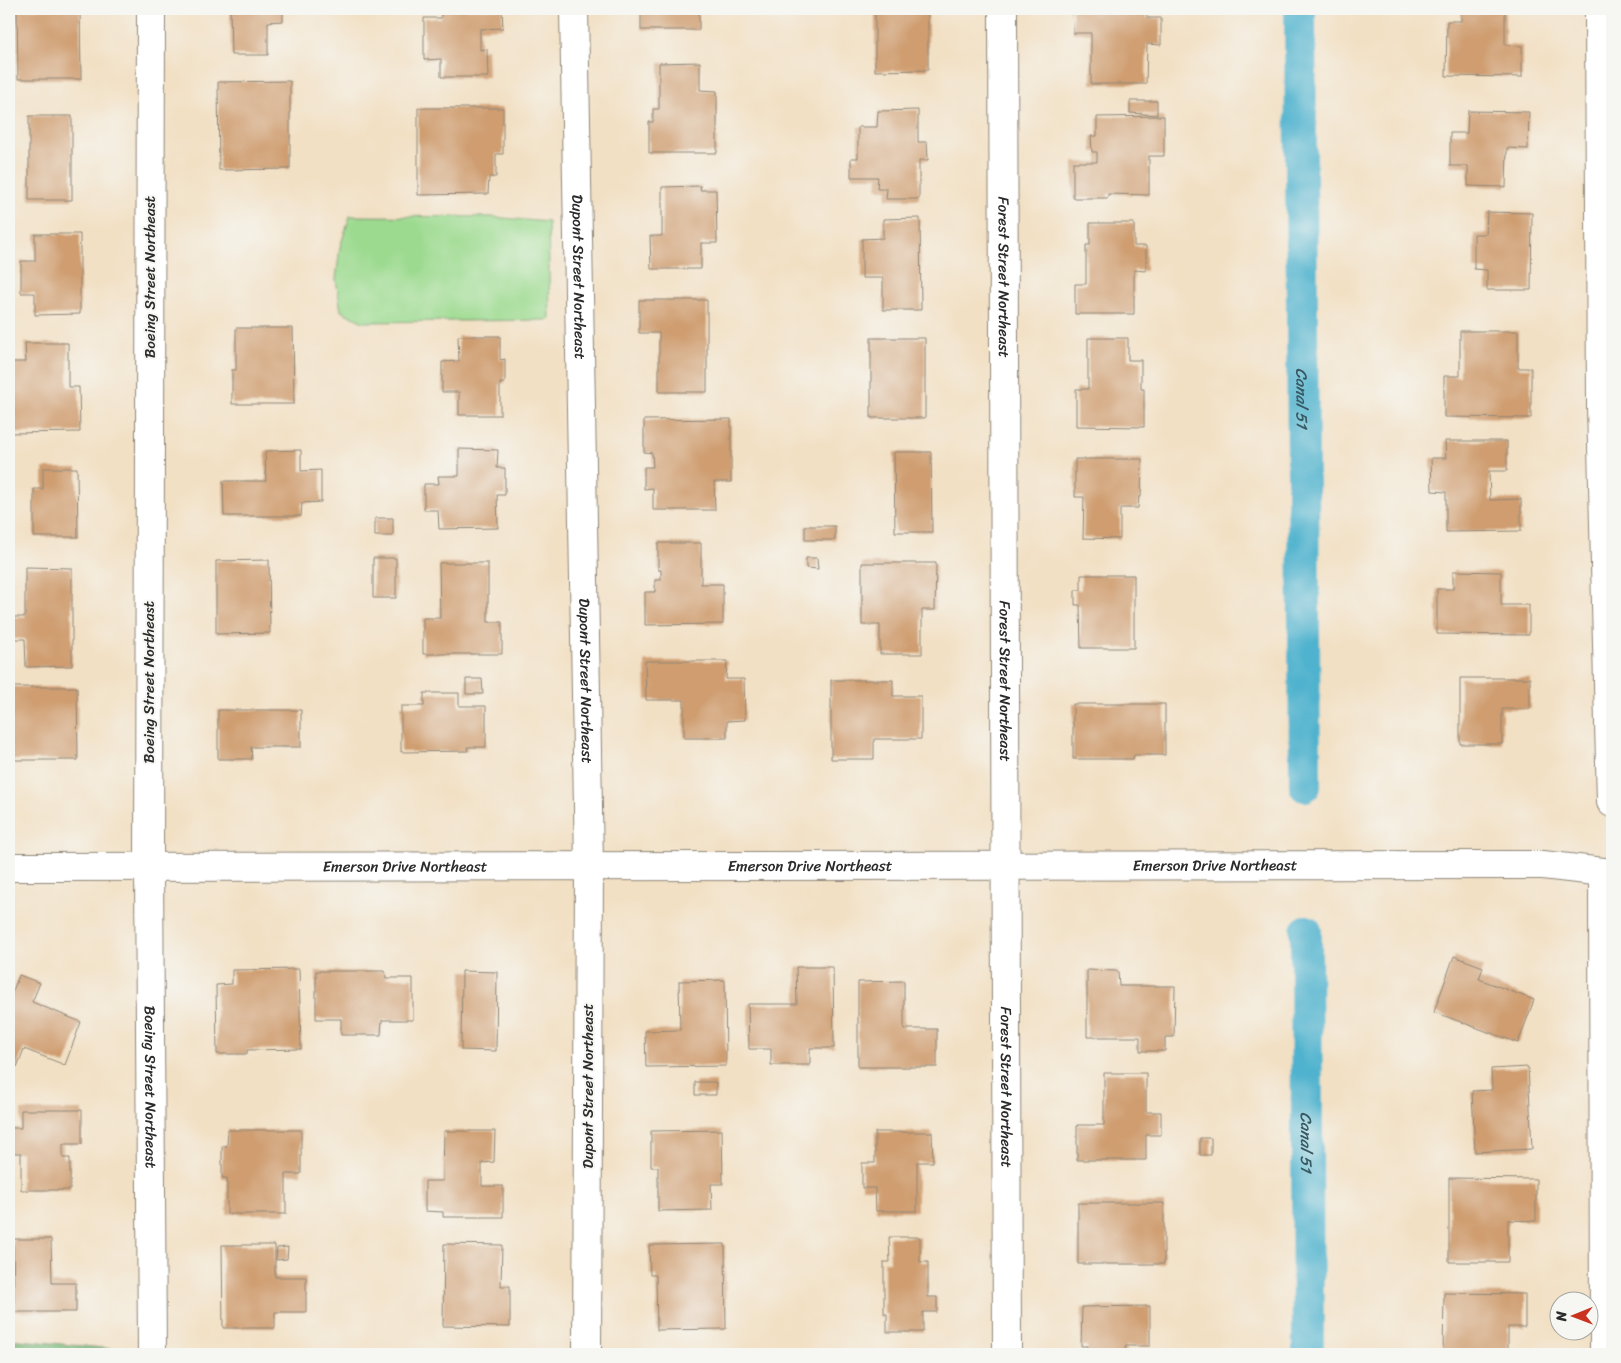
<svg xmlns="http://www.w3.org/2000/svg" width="1621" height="1363" font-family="Sriracha,sans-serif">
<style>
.green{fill:#9cda8f;stroke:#64825d}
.forest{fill:#7dba7a;stroke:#547252}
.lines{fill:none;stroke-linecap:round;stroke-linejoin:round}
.canal{stroke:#4fb2ce;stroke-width:32}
.building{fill:#cf9d70}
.minor-casing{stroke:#8e8678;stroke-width:30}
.minor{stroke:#fff;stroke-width:28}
.labels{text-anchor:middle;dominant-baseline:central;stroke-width:4;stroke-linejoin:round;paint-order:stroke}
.street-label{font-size:15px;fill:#2b2b2b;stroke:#f6f6f2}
.water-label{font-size:16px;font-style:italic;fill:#385a64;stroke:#f6f6f2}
</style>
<rect width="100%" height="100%" fill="#f6f6f2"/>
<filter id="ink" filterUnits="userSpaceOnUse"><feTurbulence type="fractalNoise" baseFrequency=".02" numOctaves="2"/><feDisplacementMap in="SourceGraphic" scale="10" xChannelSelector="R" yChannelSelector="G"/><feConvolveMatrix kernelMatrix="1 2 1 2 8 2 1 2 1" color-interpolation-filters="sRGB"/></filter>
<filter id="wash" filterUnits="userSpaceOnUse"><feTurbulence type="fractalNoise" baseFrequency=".0096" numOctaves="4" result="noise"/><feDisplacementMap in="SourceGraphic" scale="20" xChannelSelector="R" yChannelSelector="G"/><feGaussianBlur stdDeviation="1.12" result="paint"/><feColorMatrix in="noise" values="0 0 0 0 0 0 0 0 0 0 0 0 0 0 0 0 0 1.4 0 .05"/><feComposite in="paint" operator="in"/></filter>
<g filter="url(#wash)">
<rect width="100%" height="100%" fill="#f2e0c4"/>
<!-- green -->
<path class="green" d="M350,216l142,1 56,5 2,98 -187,2 -22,-11 -5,-32 4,-32z"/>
<!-- forest -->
<path class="forest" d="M9,1339l105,10v5h-105z"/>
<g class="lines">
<!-- canal -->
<g class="canal">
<path id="s1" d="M1300,9l5,777"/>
<path id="s2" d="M1306,931l2,423"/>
</g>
</g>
<g id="blocks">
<!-- building -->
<path class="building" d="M17,9h63l1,70h-63z
M230,9h53v12l-15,1v33h-37z
M441,9h61l1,19 -23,1v21l7,-1 1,28h-47v-18l-17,1v-42h17z
M641,9h58v21h-58z
M875,9h53v61l-53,1z
M1072,9h75v9h14v27l-14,-1 -1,40h-55v-51h-18z
M1461,9h44v36l17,1v31l-76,-1 1,-55h14z
M700,62v28l17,1v62h-68v-31h4v-13h6v-46z
M290,81v88l-71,1 -1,-88z
M1130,101h27v14l-27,-2z
M418,108h85v46h-7v23h-7l-1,17 -70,1z
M918,110v32h9l1,18h-9v39h-33l1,-10h-10l1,-12h-27v-19h7v-31h19l1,-16z
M1468,111l61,1 -1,37 -21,-1 -1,39 -38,-1v-20h-18v-33h17z
M29,116h43v84h-43z
M1164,116v40h-15v39l-41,-1v4h-35v-36h24v-10h-5l-1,-16h6v-19z
M701,186l-1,4h16l1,53h-16v26h-50l-1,-33h12v-49z
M1487,212l45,1 -1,77h-44v-20l-13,-1v-35h12z
M920,218l1,92h-38v-32h-21v-39l21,-1v-19z
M1090,223h44v23h12v25l-12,-1v44h-59v-30h11v-39h4z
M35,234h45v80l-45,1v-22h-14v-32h14z
M639,300h68v92h-48v-59h-20z
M236,328h57l1,76h-62v-34h4z
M1460,331h58v37h13v50l-87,-1v-41h16z
M458,336h42v24l5,-1v24h-5v32h-41v-23h-17v-30l17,-1z
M871,338h54v80h-54z
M1088,338h40v22h13v29h3v38l-68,-1v-37h12z
M25,343h43v44h11l1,45 -71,1v-46h3v-25h14z
M731,419v63h-17l1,28h-62v-22l-9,1v-22h9l-1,-14 -8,-1v-32z
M1445,441h62v30h-18l1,29 31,-1v32l-75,1v-40l-14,-1 -1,-33h15z
M459,449l39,1 -1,18h8v27h-8l1,33 -59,1 -1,-19h-14v-26h15l-1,-8h21z
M301,450v21l20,-1v32l-19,1 -1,13h-77l-1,-35h43l-1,-30z
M894,452h37l1,80h-37z
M1075,459h67l-1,38h-2l-1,11h-18v31l-37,-1 1,-41h-9z
M43,468h34l1,69h-44v-48h9z
M375,518h18v18h-18z
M805,526h30v14h-30z
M658,543h43v41h22v40l-78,1v-33h10v-12h6v-10h-3z
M373,558h23v40h-23z
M806,558h11l1,11 -12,-1z
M269,560l1,73 -54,1v-73z
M439,563h49v59h14v32h-79v-36h17z
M862,563h74l-1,47h-13v44h-42v-29h-18z
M25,567l47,1v98l-46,1 -1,-28h-11v-22h11z
M1453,571l48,1v33h28v30l-92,-1v-45h16z
M1081,575h53v73h-53l-1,-43h-5v-15h6z
M645,661h82l-1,18h18l1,41 -18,1v17h-43v-38h-38z
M1460,678h70v31h-28v35h-42z
M466,679h16l1,15h-17z
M831,680h62v16h28v43h-47v20h-43z
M9,687h68l1,73h-69z
M424,693h35v13h27v41h-19l1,4 -67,1v-46h23z
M1073,704h92v51h-31l-1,4h-60z
M218,710h83v37h-50l1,12h-34z
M1454,956l29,11 -4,12 55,21 -16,43 -84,-31z
M796,967h37l1,81h-24v17h-39v-16h-22l-1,-45h49z
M299,969l2,80 -54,1v4h-30l-1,-69 16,-1v-14z
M1087,970l31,1 1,15h56l-1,51h-9v14h-25v-14h-53z
M316,971h69l1,7h27v42h-31l-1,15h-40v-16h-25z
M462,971l35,1 -1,79 -35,-1z
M19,975l21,8 -8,19 49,20 -16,43 -41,-16 -7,18 -8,-3v-63z
M725,980l1,86 -80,1 -1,-36 35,-1 -1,-49z
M904,981v48h33v38h-79v-85z
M1528,1067l4,82 -57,3 -3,-61 20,-1 -1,-21z
M1104,1073h42v39h15v23h-15v25h-69v-35h27z
M695,1082h21v13h-21z
M21,1110h61v34h-19v14h7v32h-49v-37h-12v-25h12z
M228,1130h73v44h-15v40h-59v-36h-5v-32h5z
M722,1130l1,54h-12l1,26 -54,1v-44h-7v-36z
M444,1131h51l-1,31 -12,1v23h21v31h-60v-5l-18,-1v-30h18z
M875,1132h57l1,30h-16v49h-41l-1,-23h-13v-25h13z
M1200,1138h11v17h-11z
M1449,1178l87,1v42l-28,-1v42h-59z
M1078,1203h86v61h-86z
M889,1237h31v25h8v35h9v15h-14v20h-36v-18h-3v-52h6z
M13,1239h38l1,44h24v29h-62z
M444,1244l58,1 -1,41h9v41l-67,-1z
M725,1244l1,85 -69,1 -1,-55h-6l-1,-30z
M222,1245h53v32h31v35h-31v16h-52z
M288,1247l-1,12 -11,1 1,-12z
M1444,1293l81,1v33h-17v27h-65z
M1150,1306v40h-25l1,8h-39v-8h-6l1,-39z"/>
</g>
</g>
<g filter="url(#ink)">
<use href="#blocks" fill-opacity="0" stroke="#8e8678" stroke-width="1"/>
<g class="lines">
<!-- minor casing -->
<g class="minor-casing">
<g id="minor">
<path id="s3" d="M151,9l-2,858 3,487"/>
<path id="s4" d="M574,9l15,856 -2,489"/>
<path id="s5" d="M1003,9l4,1345"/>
<path d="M1599,9l2,397 10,396 1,1"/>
<path id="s6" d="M9,867l1534,-2 69,8"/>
<path d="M1603,872l1,482"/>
</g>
</g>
<!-- minor -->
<use href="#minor" class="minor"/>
</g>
</g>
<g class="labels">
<!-- street labels -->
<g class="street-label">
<text transform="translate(150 277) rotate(-90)">Boeing Street Northeast</text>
<text stroke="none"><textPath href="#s4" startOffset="268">Dupont Street Northeast</textPath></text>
<text stroke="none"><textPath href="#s5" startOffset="268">Forest Street Northeast</textPath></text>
<text stroke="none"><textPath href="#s4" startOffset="672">Dupont Street Northeast</textPath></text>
<text transform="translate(149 682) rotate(-90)">Boeing Street Northeast</text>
<text stroke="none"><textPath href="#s5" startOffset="672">Forest Street Northeast</textPath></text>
<text stroke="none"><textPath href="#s6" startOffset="801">Emerson Drive Northeast</textPath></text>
<text stroke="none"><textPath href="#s6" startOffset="1206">Emerson Drive Northeast</textPath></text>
<text stroke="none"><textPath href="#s6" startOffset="396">Emerson Drive Northeast</textPath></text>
<text stroke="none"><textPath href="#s3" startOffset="1078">Boeing Street Northeast</textPath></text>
<text transform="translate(588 1086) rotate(-90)">Dupont Street Northeast</text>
<text stroke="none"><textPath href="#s5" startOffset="1078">Forest Street Northeast</textPath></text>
</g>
<!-- water labels -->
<g class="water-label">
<text stroke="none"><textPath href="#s1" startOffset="389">Canal 51</textPath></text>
<text stroke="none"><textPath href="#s2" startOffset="211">Canal 51</textPath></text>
</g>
</g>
<!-- margin -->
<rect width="1621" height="1363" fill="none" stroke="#f6f6f2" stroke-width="30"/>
<!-- north arrow -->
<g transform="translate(1574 1316) rotate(269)"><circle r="24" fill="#f6f6f2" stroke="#a5a5a2"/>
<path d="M0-4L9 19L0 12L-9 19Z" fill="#c8321e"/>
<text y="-8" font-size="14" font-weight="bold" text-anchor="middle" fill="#2b2b2b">N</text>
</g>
</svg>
